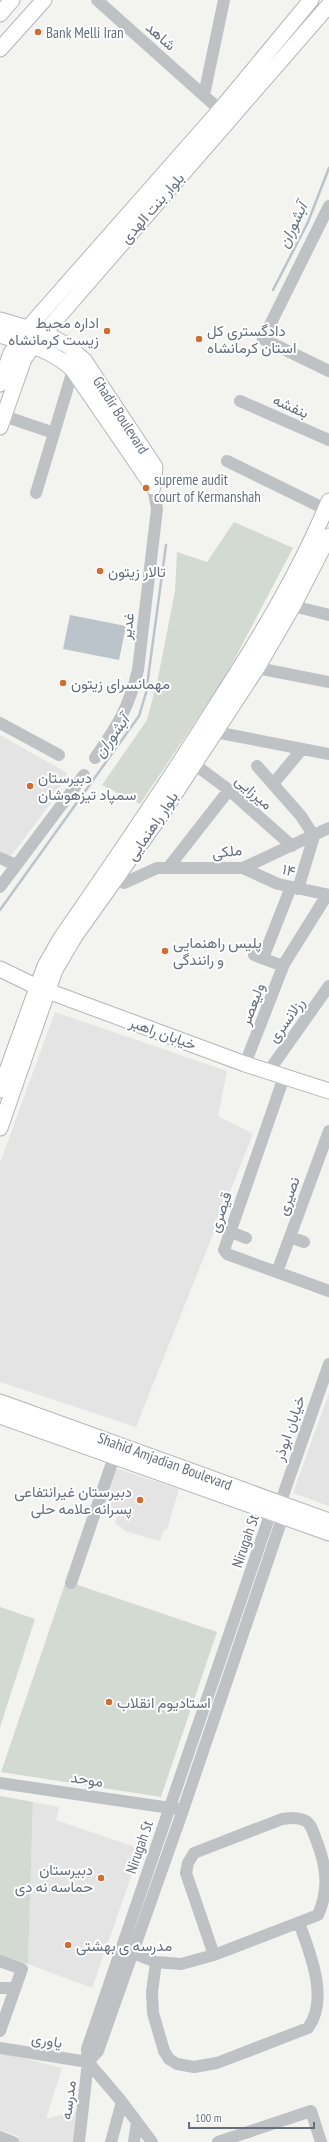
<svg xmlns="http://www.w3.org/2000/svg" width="329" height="2142" font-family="'PT Sans Narrow',Vazirmatn,sans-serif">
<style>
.built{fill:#e3e4e3}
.green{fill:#d3dad1}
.water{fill:#bcc4cb}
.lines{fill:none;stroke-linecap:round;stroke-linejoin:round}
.stream{stroke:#bcc4cb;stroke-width:2.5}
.major-casing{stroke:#b3b5b9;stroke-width:17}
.minor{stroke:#bfc2c5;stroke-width:12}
.major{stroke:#fff;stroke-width:15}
.poi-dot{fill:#d56b2e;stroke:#fff;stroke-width:1.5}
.labels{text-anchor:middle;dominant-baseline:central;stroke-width:4;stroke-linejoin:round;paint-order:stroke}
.poi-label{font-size:15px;fill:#656f7e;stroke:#fff;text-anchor:start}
.street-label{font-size:15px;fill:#656f7e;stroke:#fff}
.water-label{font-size:16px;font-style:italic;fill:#657783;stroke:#fff}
</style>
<rect width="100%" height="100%" fill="#f3f3f0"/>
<!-- built -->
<path class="built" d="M0,735l67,38 -14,27 -45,60 -8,-4z
M55,1012l172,59 -9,45 35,18 -117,293 -136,-45v-219z
M329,1393v113l-36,-13z
M115,1468l64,21 -12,40 -4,2 -3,10 -35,-10 -10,-8 2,-7 -17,-6z
M33,1802l26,5 -3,13 85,29 -49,139 -64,-24z
M0,2052l62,16 -16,51 33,-9 -4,32h-59l2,-6 -18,-6z"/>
<!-- green -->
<path class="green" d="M234,522l59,26 -69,131 -84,125 -38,-19 45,-65 11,-42 17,-87 2,-39 30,10z
M66,1581l151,51 -56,165 -160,-25z
M0,1607l35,12 -35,108z
M0,1796l33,6 -5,162 -28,-9z"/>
<!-- water -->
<path class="water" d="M70,615l56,11 -7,34 -56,-11z"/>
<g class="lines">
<!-- stream -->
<path class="stream" d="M273,290l35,-68 21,-54
M0,910l139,-194 7,-23 20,-148"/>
<!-- major casing -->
<g class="major-casing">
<path id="major" d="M0,14l12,-14
M0,49l44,-49
M0,320l44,13 23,12 17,15 71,107 -2,20
M0,335c26,9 53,15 73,35l80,117
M0,384l11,-31 17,-25 192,-218 91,-110
M0,427l24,-68 9,-13 296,-341
M0,969l37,18 208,77 84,27
M0,1090l45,-124 16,-28c53,-77 106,-154 156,-234 43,-67 81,-129 112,-203
M0,1128l55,-158 20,-34 86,-121 96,-147 36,-62 36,-70
M0,1402l329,119
M0,1416l329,117"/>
</g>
<!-- minor -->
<path class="minor" d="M97,0l123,110
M204,95l20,-95
M329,206l-66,133 66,32
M240,401l89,39
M4,416l50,17
M227,461l98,48
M36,493l37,-123
M293,606l36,9
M257,668l72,14
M0,723l59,32
M209,729l6,3 114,22
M95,758c22,-32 34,-50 43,-88l19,-161 -4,-22
M194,764l35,26 63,56
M257,766l44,50 13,20 -16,53
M273,784l29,-35
M0,858l16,7
M168,868l61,-78
M243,868l35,16 51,11
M124,883l33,-15h86l86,-40
M0,887l84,-112
M254,955l29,11
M263,958l28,-71
M245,1064l39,-100 43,-69
M268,1072l61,-86
M284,1077l-60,173 3,4 102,37
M231,1232l15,6
M290,1237l14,5
M277,1272l52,-141
M71,1583l46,-135
M0,1783l177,26
M125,1950l31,12 25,2 33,-9 104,-40c11,-25 9,-47 -1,-73 -3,-7 -5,-17 -11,-21 -8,-4 -16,-3 -24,-2l-88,34 -6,10 -2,10 28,82
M0,1961l22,8 -22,62
M156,1962l-4,30 1,21 11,38 5,8 8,5 17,3 23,-4 91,-35c21,-28 3,-73 -9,-105
M0,1988h15
M0,2048l88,14
M88,2062l10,-11 85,-241 100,-294 -2,-7
M88,2062l34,40 30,40
M0,2137l13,5
M79,2142l9,-80 -1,-13 184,-537 9,-8 49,-140
M111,2142l11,-40
M134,2142l3,-20
M218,2142l93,-31 10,31"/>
<!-- major -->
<use href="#major" class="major"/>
</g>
<!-- markers -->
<g class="poi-dot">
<circle cx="38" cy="32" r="4"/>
<circle cx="107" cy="331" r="4"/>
<circle cx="199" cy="339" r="4"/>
<circle cx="146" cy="488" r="4"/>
<circle cx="100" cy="571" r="4"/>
<circle cx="63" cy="683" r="4"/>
<circle cx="30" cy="786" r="4"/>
<circle cx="165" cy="951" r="4"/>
<circle cx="140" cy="1500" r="4"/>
<circle cx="109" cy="1702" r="4"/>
<circle cx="101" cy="1878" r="4"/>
<circle cx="68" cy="1945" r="4"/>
</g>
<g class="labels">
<!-- poi labels -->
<g class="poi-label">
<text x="46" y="32">Bank Melli Iran</text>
<text x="99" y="322" text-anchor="end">اداره محیط<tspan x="99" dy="17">زیست کرمانشاه</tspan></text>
<text x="207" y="330">دادگستری کل<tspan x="207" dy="17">استان کرمانشاه</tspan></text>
<text x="154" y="479">supreme audit<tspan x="154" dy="17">court of Kermanshah</tspan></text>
<text x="108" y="571">تالار زیتون</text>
<text x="71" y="683">مهمانسرای زیتون</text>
<text x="38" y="777">دبیرستان<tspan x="38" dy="17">سمپاد تیزهوشان</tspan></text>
<text x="173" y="942">پلیس راهنمایی<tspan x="173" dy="17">و رانندگی</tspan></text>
<text x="132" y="1491" text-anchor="end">دبیرستان غیرانتفاعی<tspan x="132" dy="17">پسرانه علامه حلی</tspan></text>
<text x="117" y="1702">استادیوم انقلاب</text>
<text x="93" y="1869" text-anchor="end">دبیرستان<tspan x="93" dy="17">حماسه نه دی</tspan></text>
<text x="76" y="1945">مدرسه ی بهشتی</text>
</g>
<!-- street labels -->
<g class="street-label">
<text transform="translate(161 36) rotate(42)">شاهد</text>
<text transform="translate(152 208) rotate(-49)">بلوار بنت الهدی</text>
<text transform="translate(291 406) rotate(24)">بنفشه</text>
<text transform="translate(121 415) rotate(57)">Ghadir Boulevard</text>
<text transform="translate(127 626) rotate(-83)">غدیر</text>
<text transform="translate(254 792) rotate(41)">میرزایی</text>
<text transform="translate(152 826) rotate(-56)">بلوار راهنمایی</text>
<text transform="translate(227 851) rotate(-6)">ملکی</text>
<text transform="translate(289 870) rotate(15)">۱۴</text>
<text transform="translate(252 1004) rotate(-69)">ولیعصر</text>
<text transform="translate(286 1020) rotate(-54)">رزلانسری</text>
<text transform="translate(163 1033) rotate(20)">خیابان راهبر</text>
<text transform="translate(288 1196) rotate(-70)">نصیری</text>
<text transform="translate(220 1212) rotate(-71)">قیصری</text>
<text transform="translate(289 1428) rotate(-71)">خیابان ابوذر</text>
<text transform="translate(165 1461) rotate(20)">Shahid Amjadian Boulevard</text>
<text transform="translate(245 1541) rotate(-71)">Nirugah St</text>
<text transform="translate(87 1779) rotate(9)">موحد</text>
<text transform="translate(139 1847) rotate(-71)">Nirugah St</text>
<text transform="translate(47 2040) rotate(9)">یاوری</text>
<text transform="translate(68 2100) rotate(-83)">مدرسه</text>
</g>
<!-- water labels -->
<g class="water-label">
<text transform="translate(292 225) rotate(-65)">آبشوران</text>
<text transform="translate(111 736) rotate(-54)">آبشوران</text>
</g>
</g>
<!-- scale -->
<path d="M189 2122v6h125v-6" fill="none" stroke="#656f7e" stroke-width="2"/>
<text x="195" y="2122" font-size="12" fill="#656f7e" stroke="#ffffff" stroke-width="3" paint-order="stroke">100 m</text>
</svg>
